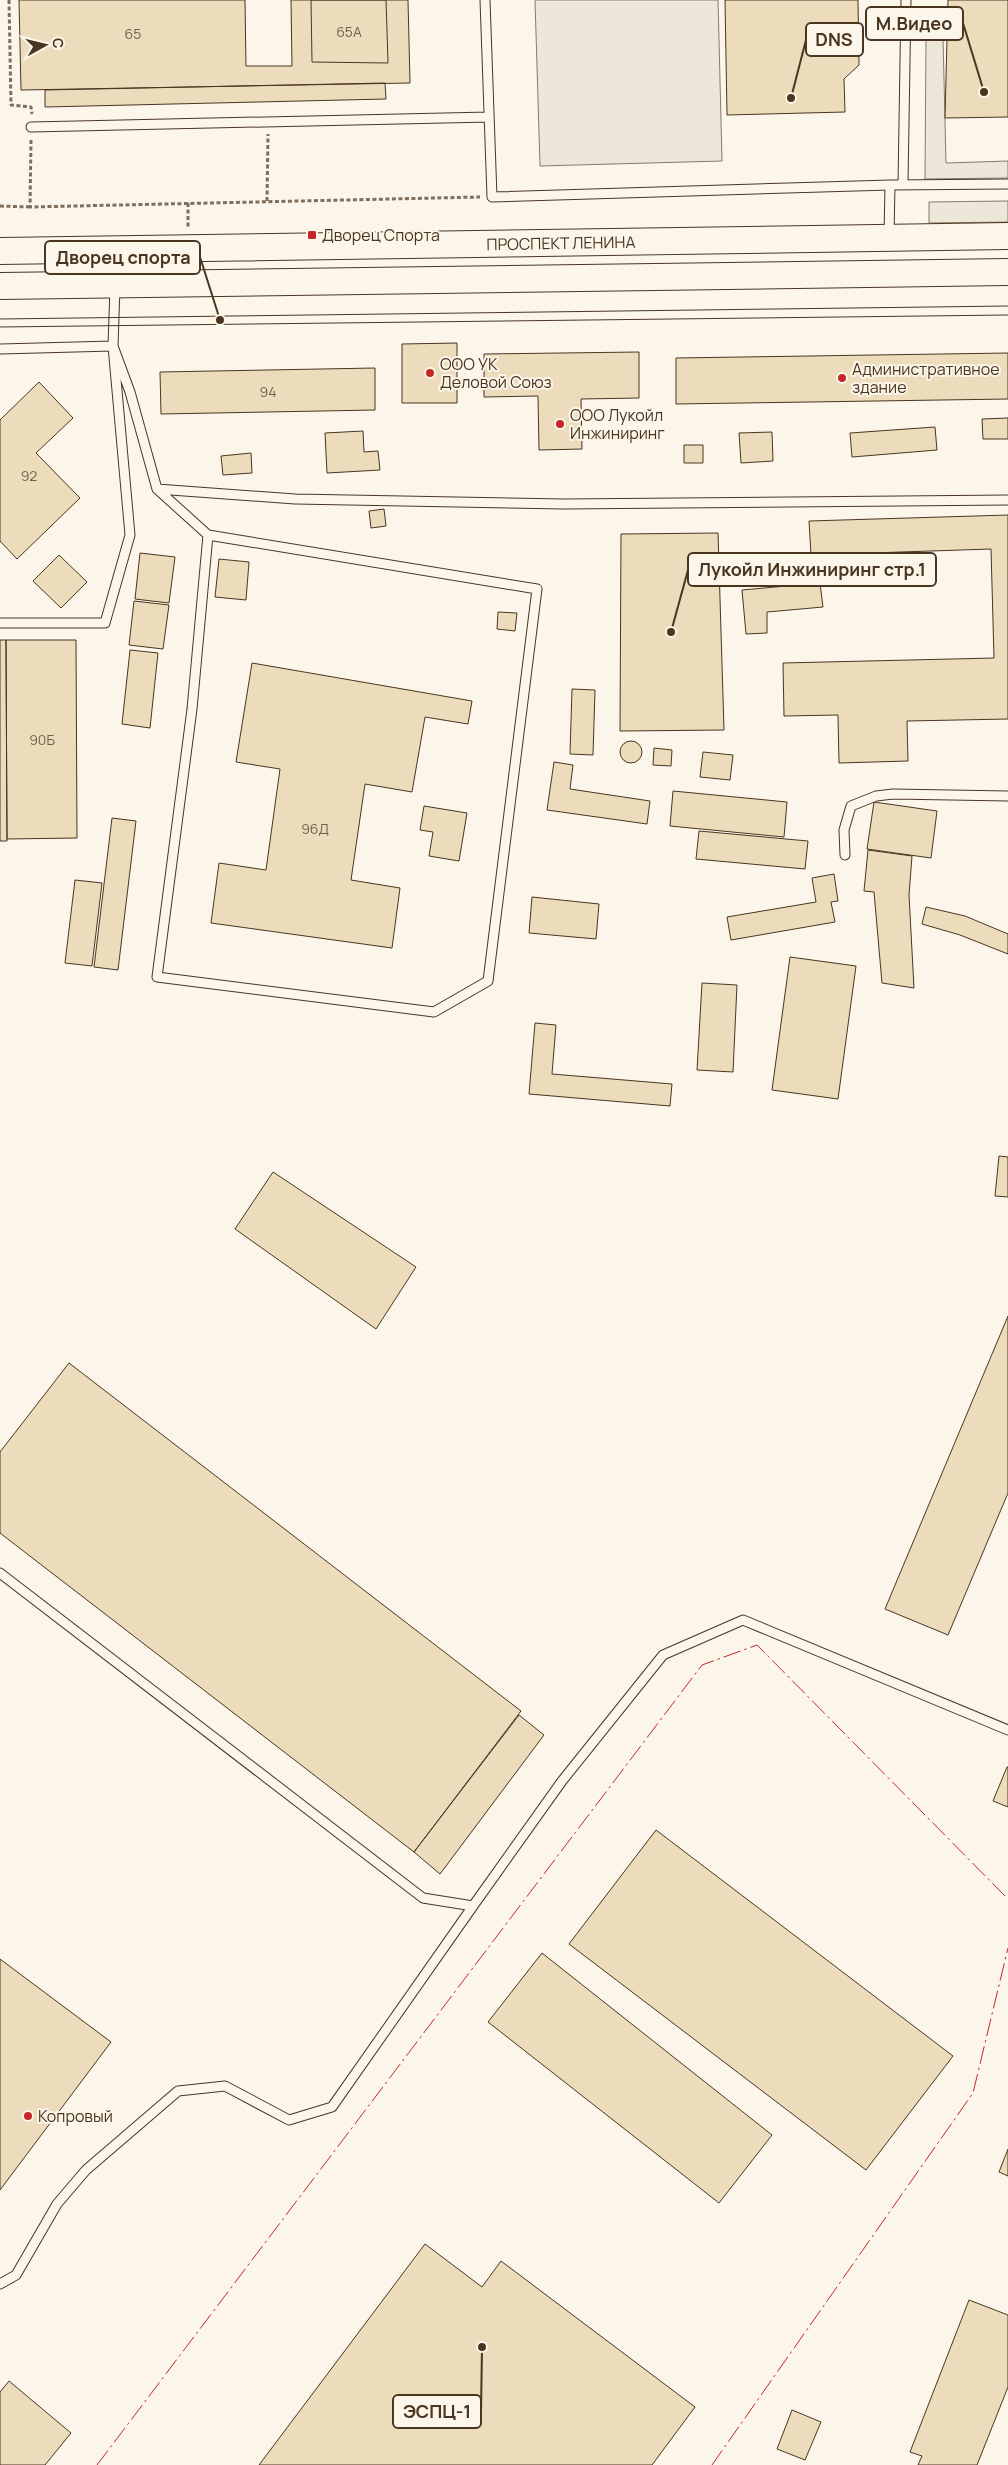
<svg xmlns="http://www.w3.org/2000/svg" width="1008" height="2465" font-family="Manrope,sans-serif">
<style>
.parking{fill:#ede7d9;stroke:#887966}
.building{fill:#ecdcbc;stroke:#4a3520}
.lines{fill:none;stroke-linecap:round;stroke-linejoin:round}
.lane-casing{stroke:#4a3520;stroke-width:11}
.primary-casing{stroke:#4a3520;stroke-width:28}
.path{stroke:#7f6f5c;stroke-width:3;stroke-dasharray:4 2.5;stroke-linecap:butt}
.lane{stroke:#fbf6e9;stroke-width:9}
.primary{stroke:#fbf6e9;stroke-width:26}
.tram{stroke:#4a3520;stroke-width:1}
.power{stroke:#c62828;stroke-width:1;stroke-dasharray:18 4 2.5 4;stroke-linecap:butt}
.poi-dot{fill:#c62828;stroke:#fbf6e9;stroke-width:2}
.labels{text-anchor:middle;dominant-baseline:central;stroke-width:4;stroke-linejoin:round;paint-order:stroke}
.number-label{font-size:14px;fill:#725f47}
.poi-label{font-size:16px;fill:#4a3520;stroke:#fbf6e9;text-anchor:start}
.street-label{font-size:16px;fill:#4a3520;stroke:#fbf6e9}
.leader{fill:none;stroke:#4a3520;stroke-width:2}
.callout-dot{fill:#4a3520;stroke:#fbf6e9;stroke-width:2}
.callout{fill:#fbf6e9;stroke:#4a3520;stroke-width:2}
.callout-label{font-size:18px;text-anchor:middle;font-weight:bold;fill:#4a3520}
</style>
<rect width="100%" height="100%" fill="#fbf6e9"/>
<!-- parking -->
<path class="parking" d="M535,0h183l4,161 -182,5z
M943,37l3,126 62,-2v17l-83,1 1,-140z
M1008,201v21l-79,1v-21z"/>
<!-- building -->
<path class="building" d="M19,0h226l1,66h46l-1,-66h117l2,83 -389,7z
M311,0h75l2,63 -76,-1z
M725,0h133l1,65 -15,14 1,33 -118,3z
M948,0h60v117l-63,1z
M385,83l1,16 -341,8v-17z
M457,343v60h-55v-59z
M639,352v46l-58,1 1,50 -43,1 -1,-54 -54,1v-43z
M1008,353v46l-332,5v-46z
M375,368v42l-214,4 -1,-42z
M39,382l34,36 -37,35 44,45 -63,61 -17,-18v-121z
M1008,418v21h-25l-1,-20z
M935,427l2,23 -85,7 -2,-24z
M363,431l1,21 14,-1 2,19 -53,3 -2,-40z
M772,432l1,29 -32,2 -2,-30z
M684,445h19v18h-19z
M251,453l1,20 -29,2 -2,-19z
M384,509l2,17 -15,2 -2,-17z
M1008,515v204l-101,2 1,40 -69,2 -1,-48 -54,1 -1,-53 211,-5 -3,-109 -180,6 -2,-34z
M718,533l6,197 -104,1 1,-197z
M140,553l35,4 -6,46 -34,-4z
M59,555l28,27 -26,26 -28,-27z
M219,559l30,3 -3,38 -31,-3z
M820,583l3,24 -56,5v21l-21,1 -4,-44z
M134,601l35,4 -6,44 -34,-4z
M498,612l19,1 -2,18 -18,-2z
M0,640h6l1,201h-7z
M6,640h70l1,198 -70,1z
M130,650l28,3 -8,75 -28,-4z
M252,663l220,38 -4,23 -43,-7 -13,75 -47,-8 -14,96 49,8 -8,60 -181,-25 8,-60 47,7 14,-101 -44,-7z
M572,689l23,1 -2,65 -23,-1z
M620 752a11 11 0 1 1 22 0a11 11 0 1 1-22 0Z
M654,748l18,2 -1,16 -18,-1z
M703,752l30,3 -3,25 -30,-3z
M554,762l19,3 -3,24 80,12 -3,23 -100,-14z
M673,791l114,11 -3,35 -114,-11z
M874,802l63,9 -6,47 -64,-9z
M424,806l43,7 -8,48 -30,-5 4,-24 -13,-2z
M112,818l24,3 -18,149 -24,-3z
M699,831l109,10 -3,28 -109,-10z
M868,850l44,6 -3,39 5,93 -32,-5 -8,-91 -10,-1z
M834,874l4,27 -7,1 4,20 -104,18 -4,-23 89,-15 -4,-24z
M75,880l27,3 -10,83 -27,-3z
M532,897l67,7 -3,35 -67,-6z
M926,907l39,9 43,18v20l-48,-19 -38,-11z
M790,957l66,9 -18,133 -66,-9z
M702,983l35,2 -4,87 -36,-2z
M535,1023l21,2 -4,49 120,10 -2,22 -141,-12z
M999,1156l9,1v40l-13,-1z
M273,1172l143,95 -40,62 -141,-100z
M1008,1316v177l-60,142 -63,-26z
M69,1363l452,348 -107,141 -414,-319v-81z
M519,1715l25,20 -104,139 -26,-22z
M1007,1767h1v40l-15,-6z
M656,1830l297,226 -87,114 -297,-226z
M542,1953l230,182 -53,68 -231,-181z
M0,1959l111,83 -111,148z
M1008,2149v27l-9,-4z
M425,2244l57,43 19,-26 194,146 -43,58h-393z
M969,2300l39,15v72l-31,78h-59l4,-9 -12,-4z
M9,2381l62,52 -26,32h-45v-73z
M792,2410l29,12 -16,38 -28,-11z"/>
<g class="lines">
<!-- lane casing -->
<g class="lane-casing">
<path id="lane" d="M485,0l7,197 398,-12
M31,127l458,-10
M903,184l3,-184
M889,237l1,-52 118,-1
M113,346l17,46 27,97 51,46 -16,174 -35,268 277,35 54,-31 49,-392 -329,-54
M0,349l113,-3
M157,489l138,10 269,5 444,-4
M0,623h105l25,-88 -17,-189 2,-59
M845,855l-1,-25 7,-24 25,-10 17,-2 115,2
M0,1573l423,325 50,8 89,-125 101,-126 80,-35 265,110
M0,2284l16,-9 41,-71 29,-34 92,-79 47,-5 64,34 43,-13 141,-201"/>
</g>
<!-- primary casing -->
<g class="primary-casing">
<path id="primary" d="M0,251l1008,-15
M0,286l1008,-14"/>
</g>
<!-- path -->
<path class="path" d="M9,0l2,105 20,2 1,7
M31,140l-1,67 450,-10
M267,201l1,-67
M188,203v25
M0,206l30,1"/>
<!-- lane -->
<use href="#lane" class="lane"/>
<!-- primary -->
<use href="#primary" class="primary"/>
<!-- tram -->
<path class="tram" d="M0,319l1008,-13
M0,327l1008,-12"/>
<!-- power -->
<path class="power" d="M97,2465l605,-800 55,-20 251,254
M712,2465l261,-372 35,-145"/>
</g>
<!-- markers -->
<g class="poi-dot">
<rect x="307" y="230" width="10" height="10" rx="2.5"/>
<circle cx="430" cy="373" r="5"/>
<circle cx="842" cy="378" r="5"/>
<circle cx="560" cy="424" r="5"/>
<circle cx="28" cy="2116" r="5"/>
</g>
<g class="labels">
<!-- number labels -->
<g class="number-label">
<text x="349" y="31">65А</text>
<text x="133" y="33">65</text>
<text x="268" y="391">94</text>
<text x="29" y="475">92</text>
<text x="42" y="739">90Б</text>
<text x="315" y="828">96Д</text>
</g>
<!-- poi labels -->
<g class="poi-label">
<text x="322" y="235">Дворец Спорта</text>
<text x="440" y="364">ООО УК<tspan x="440" dy="18">Деловой Союз</tspan></text>
<text x="852" y="369">Административное<tspan x="852" dy="18">здание</tspan></text>
<text x="570" y="415">ООО Лукойл<tspan x="570" dy="18">Инжиниринг</tspan></text>
<text x="38" y="2116">Копровый</text>
</g>
<!-- street labels -->
<g class="street-label">
<text transform="translate(561 243) rotate(-1)">ПРОСПЕКТ ЛЕНИНА</text>
</g>
</g>
<!-- callouts -->
<path class="leader" d="M984 92L963 23M791 98L806 40M220 320L200 257M671 632L688 570M482 2347L481 2412"/>
<g class="callout-dot">
<circle cx="984" cy="92" r="5"/>
<circle cx="791" cy="98" r="5"/>
<circle cx="220" cy="320" r="5"/>
<circle cx="671" cy="632" r="5"/>
<circle cx="482" cy="2347" r="5"/>
</g>
<g class="callout">
<rect x="866" y="7" width="97" height="33" rx="5"/>
<rect x="806" y="23" width="57" height="33" rx="5"/>
<rect x="45" y="241" width="155" height="33" rx="5"/>
<rect x="688" y="553" width="248" height="33" rx="5"/>
<rect x="393" y="2395" width="88" height="33" rx="5"/>
</g>
<g class="callout-label">
<text x="914" y="30">М.Видео</text>
<text x="834" y="46">DNS</text>
<text x="123" y="264">Дворец спорта</text>
<text x="812" y="576">Лукойл Инжиниринг стр.1</text>
<text x="437" y="2418">ЭСПЦ-1</text>
</g>
<!-- north arrow -->
<g transform="translate(45 45) rotate(82)" stroke="#fbf6e9" stroke-width="4" paint-order="stroke">
<path d="M0-4L9 19L0 12L-9 19Z" fill="#4a3520"/>
<text y="-8" font-size="14" font-weight="bold" text-anchor="middle" fill="#4a3520">С</text>
</g>
</svg>
